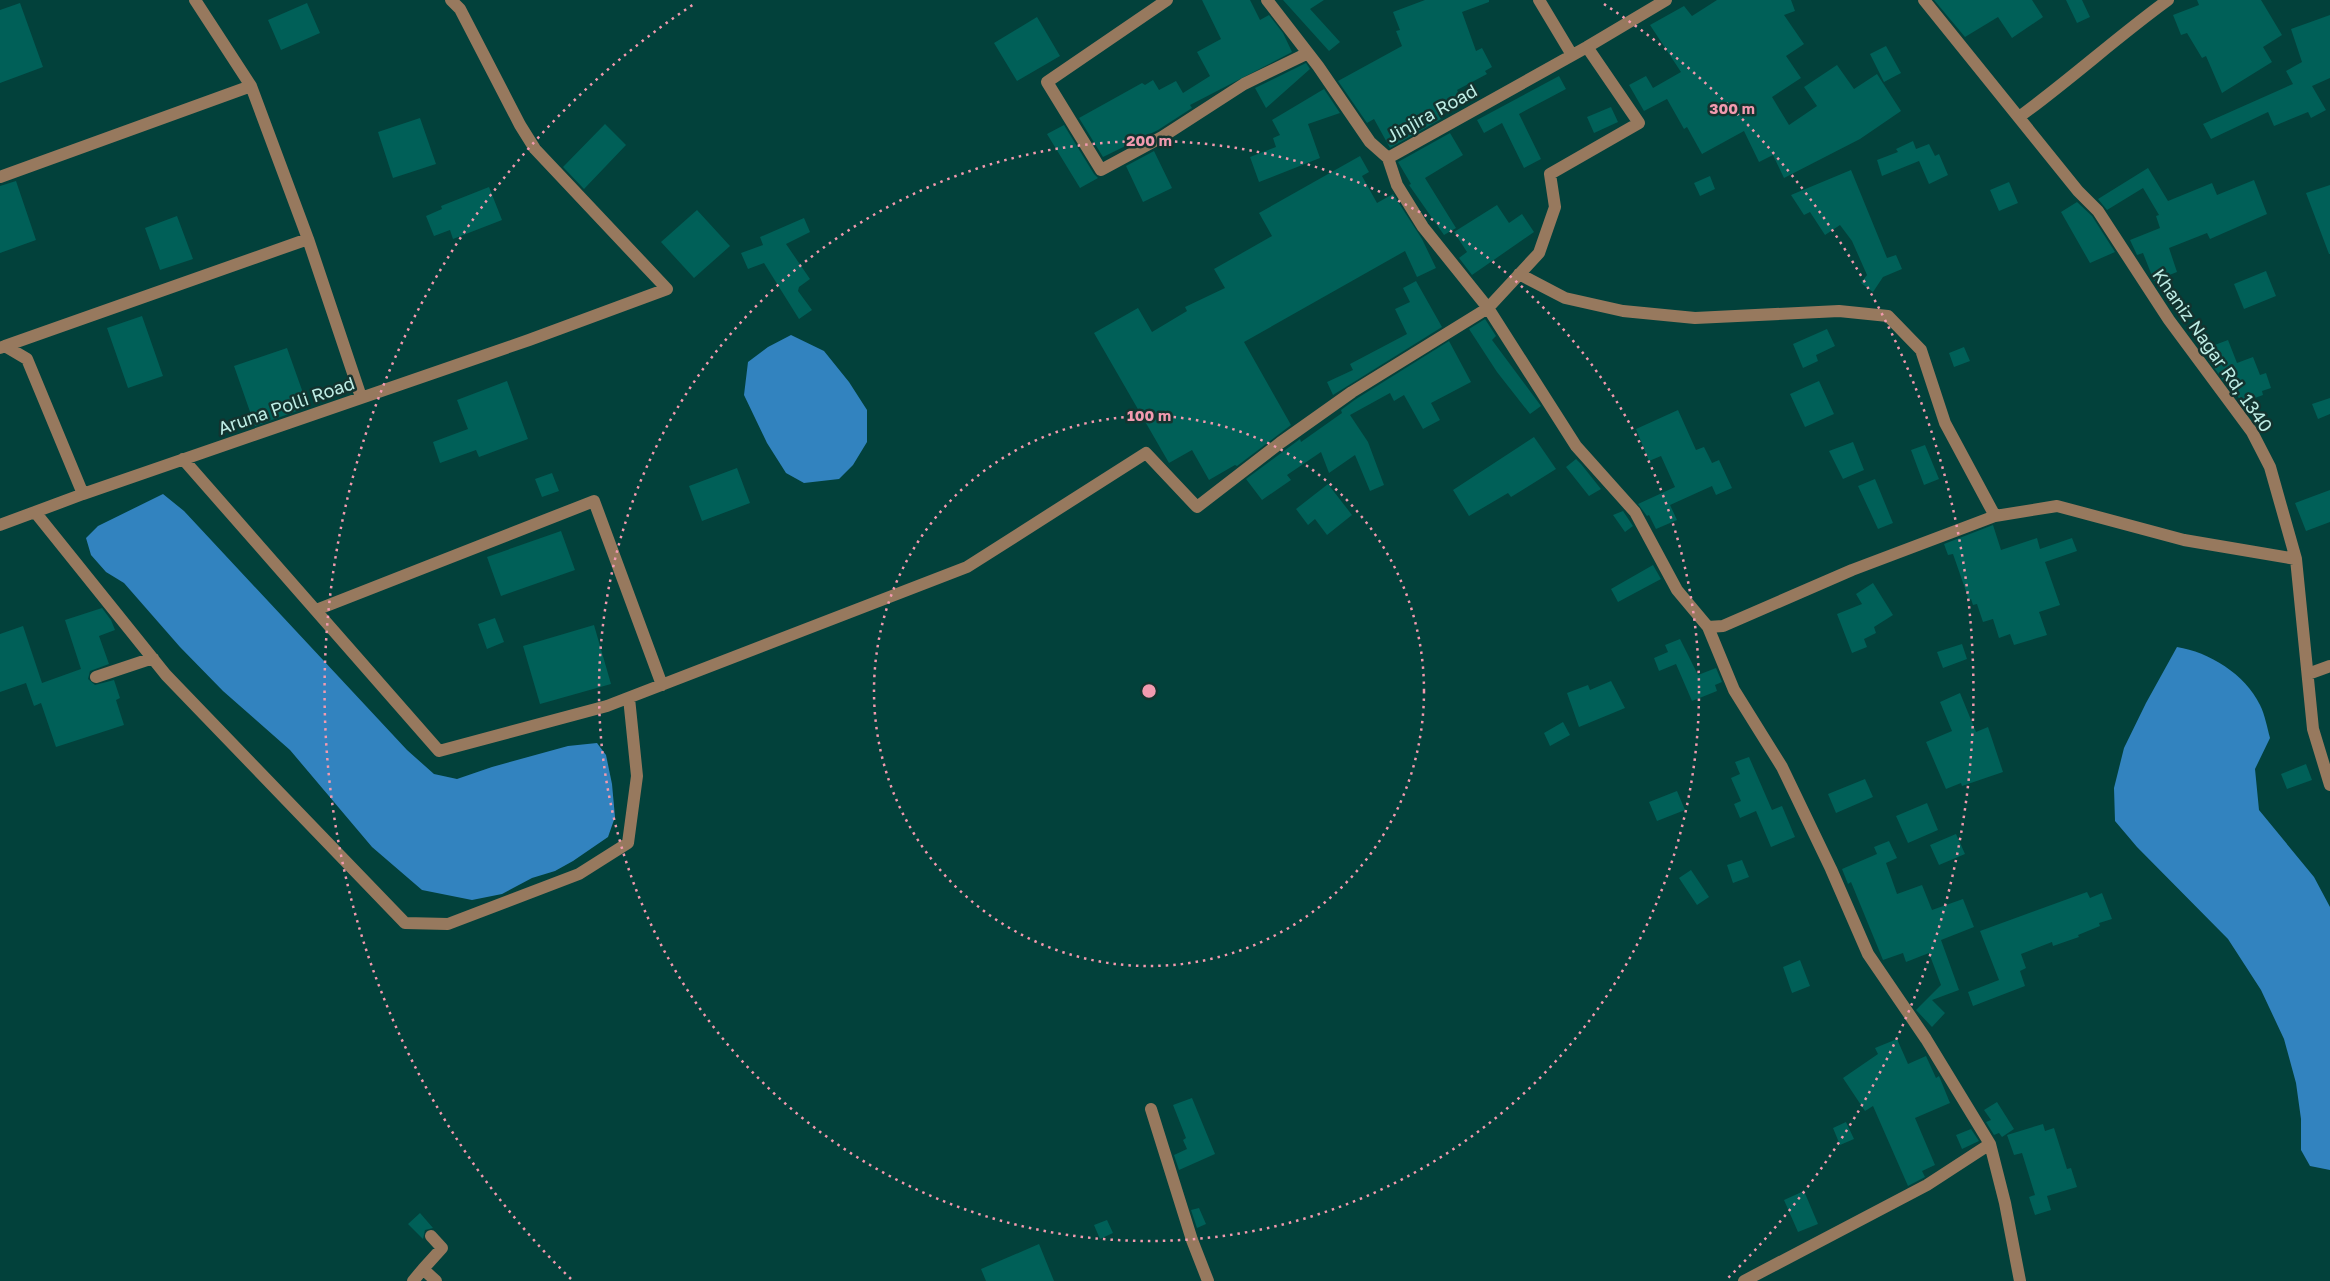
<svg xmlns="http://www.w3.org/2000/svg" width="2330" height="1281" font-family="'Golos Text',sans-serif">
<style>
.water{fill:#3283bf}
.building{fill:#006058}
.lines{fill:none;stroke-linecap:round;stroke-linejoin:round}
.minor{stroke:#97795e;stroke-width:12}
.ring{fill:none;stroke:#f29aaf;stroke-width:2.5;stroke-dasharray:2.5 5}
.labels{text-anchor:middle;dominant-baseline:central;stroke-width:5;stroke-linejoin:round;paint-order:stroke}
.street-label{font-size:18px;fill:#beede5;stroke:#13332f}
.centre{fill:#f29aaf;stroke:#13332f;stroke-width:2.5}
.ring-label{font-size:15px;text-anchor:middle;font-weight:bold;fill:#f29aaf;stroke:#13332f;stroke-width:5;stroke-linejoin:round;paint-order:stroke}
</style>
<rect width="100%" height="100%" fill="#02413b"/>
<!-- water -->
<path class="water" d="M791,335l33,16 25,31 18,28v32l-14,23 -14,14 -35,4 -18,-10 -19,-30 -23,-48 4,-33 20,-15z
M163,494l21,17 223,239 27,24 23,5 35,-12 76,-21 29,-3 9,12 6,29 3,33 -7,20 -35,24 -18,10 -23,7 -30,16 -30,6 -50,-10 -50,-43 -82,-97 -67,-59 -43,-44 -56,-64 -18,-11 -15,-17 -5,-17 12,-12z
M2177,647c32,5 68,27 83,58 5,10 7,22 10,33l-15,31 4,41 55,67 16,30v263l-20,-4 -9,-16v-31l-5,-36 -12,-44 -23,-49 -33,-51 -91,-92 -22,-26 -1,-33 10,-40 22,-45z"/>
<!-- building -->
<path class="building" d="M1202,0h48l10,20 9,-5 14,18 9,19 -102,53 2,3 -34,22 -55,27 -24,-39 63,-35 3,2 8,-5 6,10 17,-9 7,12 27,-17 -13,-24 24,-13z
M1283,0h41l-14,9 30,33 -11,9z
M1425,0h64v2l-27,10 14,39 6,-3 10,19 -7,4 2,3 -30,16 6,12 -25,12 3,5 -51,29 -16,-29 -7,4 -29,-42 64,-35 -6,-15 4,-1 -7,-18z
M1717,0h74l4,11 -11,4 20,29 -18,12 15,22 -29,19 17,28 28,-19 -13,-19 33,-22 17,24 23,-15 24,37 -41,28 -76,39 -11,-23 -14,7 -15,-31 -42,23 -15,-27 -3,2 -17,-30 -23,12 -15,-26 17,-9 7,12 28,-16 -31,-47 34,-19 8,10z
M1934,0h98l11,17 -31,21 -14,-21 -33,20z
M2066,0h16l8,17 -13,6z
M2197,0h64l21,35 -19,12 9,15 -50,31 -16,-37 -4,2 -15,-25 -6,2 -8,-20 26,-10z
M20,3l23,64 -43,16v-73z
M307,3l13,30 -39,17 -13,-30z
M2330,15v63l-18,8 14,24 -15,8 -3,-6 -34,14 -6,-14 -57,27 -8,-15 90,-40 -7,-13 16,-9 -11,-33z
M1037,17l23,39 -43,25 -23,-38z
M1886,46l15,27 -17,9 -14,-28z
M1306,63l4,6 -44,39 -11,-20z
M1559,76l7,13 -47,25 22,45 -17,9 -22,-45 -18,10 -7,-13z
M1324,89l16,24 -32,11 12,34 -61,24 -9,-25 26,-10 -3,-9 7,-3 -8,-15z
M1611,107l7,15 -24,11 -7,-16z
M420,118l16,46 -43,14 -15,-46z
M605,124l21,21 -42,44 -21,-22z
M1064,125l30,49 4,4 -18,10 -33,-54z
M1450,133l13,22 -38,23 31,50 -12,7 -35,-50 2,-1 -13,-22z
M1913,141l3,8 13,-5 6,12 4,-2 9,21 -19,9 -10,-23 -37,15 -5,-16 21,-8 -2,-3z
M1154,151l18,37 -29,14 -17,-36z
M1360,156l9,16 -7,4 15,27 16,-9 29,45 14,29 -19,9 -12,-26 -161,91 47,83 -54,41 -2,-1 -26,15 -17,-30 -23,13 -75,-130 44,-25 14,24 35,-21 -2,-4 40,-19 -11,-19 58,-33 -13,-23z
M2148,168l20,33 44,-18 5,12 37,-15 13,34 -57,25 -3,-6 -38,15 8,24 -23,9 -11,-28 -6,2 -7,-15 30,-12 -4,-12 3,-1 -16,-27 -36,22 -9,-11z
M1851,170l36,88 9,-3 6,14 -19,8 -10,15 -12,-9 6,-8 -15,-34 -12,-16 -15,10 -15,-23 -6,3 -13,-20z
M1710,176l5,13 -15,7 -6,-13z
M16,181l20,59 -36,13v-67z
M2009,182l9,21 -19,8 -9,-21z
M2330,185v69h-1l-23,-61z
M489,187l13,33 -49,19 -3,-9 -16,6 -8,-20 16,-7 -1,-3z
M2077,202l15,14 23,36 -25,11 -29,-51z
M1497,205l12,18 13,-9 12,18 -62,43 -13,-17 8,-6 -13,-20z
M697,210l33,36 -36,32 -33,-36z
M177,216l16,43 -33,11 -15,-42z
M804,218l6,14 -24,12 24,35 -11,8 -1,4 14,19 -13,9 -35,-56 -16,6 -7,-16 22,-8 -3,-8z
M2266,271l10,25 -32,13 -10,-25z
M1416,281l26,46 -109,68 -6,-13 26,-12 -3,-6 57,-30 -12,-25 15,-7 -7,-14z
M142,316l21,60 -35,12 -21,-60z
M1485,319l11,17 -4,4 49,66 -11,8 -33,-42 -28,-43z
M1827,329l8,17 -19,9 2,6 -15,7 -10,-24z
M2228,340l9,23 16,-6 7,18 6,-2 5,15 -9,3 1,4 -22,8 -12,-26 -6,3 -16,-22 -3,-9z
M1449,341l22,41 -40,21 9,17 -17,9 -19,-34 -10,6 -4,-8 -40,22 18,27 16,43 -14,6 -15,-36 -26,18 -8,-21 -34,23 4,5 -29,20 -16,-21 54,-40 1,3 41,-29 -1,-3 15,-11z
M1964,347l6,14 -16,6 -5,-14z
M287,348l21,59 -53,19 -21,-60z
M507,381l21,58 -49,18 -3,-7 -36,13 -7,-21 35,-13 -11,-29z
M1819,381l15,33 -29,13 -15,-33z
M2330,398v16l-12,5 -6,-15z
M1678,410l18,40 8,-3 8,16 7,-3 13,28 -16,7 -4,-9 -42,19 7,15 -21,9 -7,-14 -2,1 -9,-12 37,-17 -14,-31 -12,5 -13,-32z
M1534,437l22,32 -45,28 -3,-4 -39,23 -16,-26z
M1853,442l11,28 -21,9 -14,-28z
M1925,445l14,34 -15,6 -13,-35z
M1576,459l5,5 20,25 -12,7 -23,-29z
M737,468l13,35 -48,18 -13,-35z
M552,473l7,18 -17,6 -7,-18z
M1875,479l18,44 -15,6 -20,-43z
M1328,484l24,31 -25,20 -12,-16 -7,6 -12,-16z
M2330,490v32l-24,9 -11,-28z
M1623,511l10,15 -8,6 -12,-17z
M1993,525l8,25 36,-12 3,11 32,-11 5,13 -32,11 15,43 -21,7 8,23 -33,10 -4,-11 -11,4 -6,-19 -10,3 -6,-18 -4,1 -2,-6 -2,1 -16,-46 -5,1 -4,-11z
M561,531l14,39 -74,26 -14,-39z
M1653,565l8,14 -43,23 -7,-13z
M1873,583l20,32 -19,12 2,6 -12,6 3,8 -15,6 -15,-39 25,-10 -6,-10z
M102,608l9,12 4,10 -16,6 10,28 -19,7 -2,8 7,6 19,-5 6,18 -4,2 8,25 -68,22 -15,-44 -7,3 -8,-23 -26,9v-58l23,-8 19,57 39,-14 -16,-49z
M495,618l9,24 -17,7 -9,-25z
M594,625l17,59 -71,20 -17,-58z
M1680,639l18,36 18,-7 6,14 -7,3 2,6 -25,10 -16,-37 -17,7 -5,-13 14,-6 -3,-7z
M1962,644l5,15 -24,9 -6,-16z
M1611,681l14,27 -46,19 -12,-34 21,-8 2,5z
M1960,693l16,39 12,-5 15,45 -41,14 -1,-3 -15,6 -20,-47 26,-11 -12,-29z
M1563,722l7,13 -20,11 -6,-13z
M1749,757l23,53 10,-4 13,31 -24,10 -15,-36 -16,7 -6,-14 7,-3 -10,-23 9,-4 -5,-12z
M2306,764l6,16 -25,9 -6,-15z
M1865,779l8,18 -37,16 -8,-19z
M1677,791l8,19 -28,11 -8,-19z
M1927,803l11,27 -30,13 -12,-27z
M1956,834l9,20 -26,11 -9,-20z
M1889,841l8,17 -11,5 11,31 25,-9 10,25 31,-11 11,28 -33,13 18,50 -27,10 13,13 -13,14 -16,-17 25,-25 -12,-32 -23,9 -3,-9 -20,7 -32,-78 -3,2 -6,-15 35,-15 -3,-7z
M1742,860l7,17 -16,6 -6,-18z
M1691,870l18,27 -12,8 -18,-27z
M2087,892l3,6 12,-5 10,26 -13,4 1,3 -22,9 1,2 -26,9 -1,-4 -31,12 5,14 -6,3 5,15 -52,20 -5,-14 31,-12 -19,-49z
M1800,960l10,26 -18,7 -9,-26z
M1897,1039l11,25 18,-8 10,22 3,-2 11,27 -35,15 20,47 -13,6 3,6 -17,9 -35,-80 -8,5 -22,-33 35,-24 -3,-6z
M1192,1098l23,56 -36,16 -5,-15 13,-6 -4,-9 3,-2 -13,-33z
M1997,1102l17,27 -12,8 -3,-4 -5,2 -8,-13 5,-2 -7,-10z
M1846,1122l8,17 -14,6 -7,-17z
M2043,1124l2,7 9,-3 13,41 4,-1 6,19 -30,9 4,14 -16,5 -6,-18 6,-2 -13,-42 -8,2 -7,-20z
M1971,1129l8,12 -17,8 -6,-14z
M1804,1191l14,33 -20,8 -14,-32z
M1199,1208l7,16 -9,4 -6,-18z
M420,1213l13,15 -8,2 -2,9 -15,-15z
M1107,1220l6,13 -13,6 -6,-14z
M1039,1244l15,37h-68l-5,-12z"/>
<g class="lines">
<!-- minor -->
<path class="minor" d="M195,0l56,86 57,153 53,158
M1167,0l-120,82 54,88 61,-33 82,-53 64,-31
M1267,0l51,66 52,76 18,16 199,-111 79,-47
M1539,0l33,55
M1924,0l154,191 20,20 71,109 83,112 18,35 26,92 17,170 17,56
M2019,117c51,-37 98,-80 149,-117
M1388,158l9,27 26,42 65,81 88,138 59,66 42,78 31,37 15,-1 129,-56 143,-54 62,-10 127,34 112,19
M0,177l251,-91
M1519,274l46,24 58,13 72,7 144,-7 49,5 33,34 24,73 50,93
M5,346l303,-107
M0,348l5,-2 22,13 56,135 446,-154 138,-51 -132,-140 -15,-24 -60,-116 -9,-9
M183,459l256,292 168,-45 360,-139 179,-114 51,54 83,-64 72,-51 136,-84 51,-55 16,-46 -5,-33 89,-51 -52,-76
M35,512l131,163 239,248 43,1 131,-50 49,-31 9,-67 -8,-78
M0,525l83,-31
M316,610l278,-109 68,184
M1708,627l26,63 48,77 49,102 37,85 58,85 64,105 15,59 15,78
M2308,674l22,-8
M96,677l57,-19
M1151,1109l41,131 16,41
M423,1269l19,-21 -11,-12
M413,1281l10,-12 13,12
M1744,1281l183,-96 63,-41"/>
</g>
<!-- distance rings -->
<g class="ring">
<circle cx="1149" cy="691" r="275"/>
<circle cx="1149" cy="691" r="550"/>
<path d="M571 1279A824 824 0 0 1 694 4M1604 4A824 824 0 0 1 1727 1279"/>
</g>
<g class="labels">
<!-- street labels -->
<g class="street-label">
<text transform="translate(1431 113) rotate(-29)">Jinjira Road</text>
<text transform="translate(2213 350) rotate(55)">Khaniz Nagar Rd, 1340</text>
<text transform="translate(286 405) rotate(-19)">Aruna Polli Road</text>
</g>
</g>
<circle cx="1149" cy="691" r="8" class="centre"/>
<g class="ring-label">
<text x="1732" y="114">300 m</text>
<text x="1149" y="146">200 m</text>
<text x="1149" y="421">100 m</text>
</g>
</svg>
